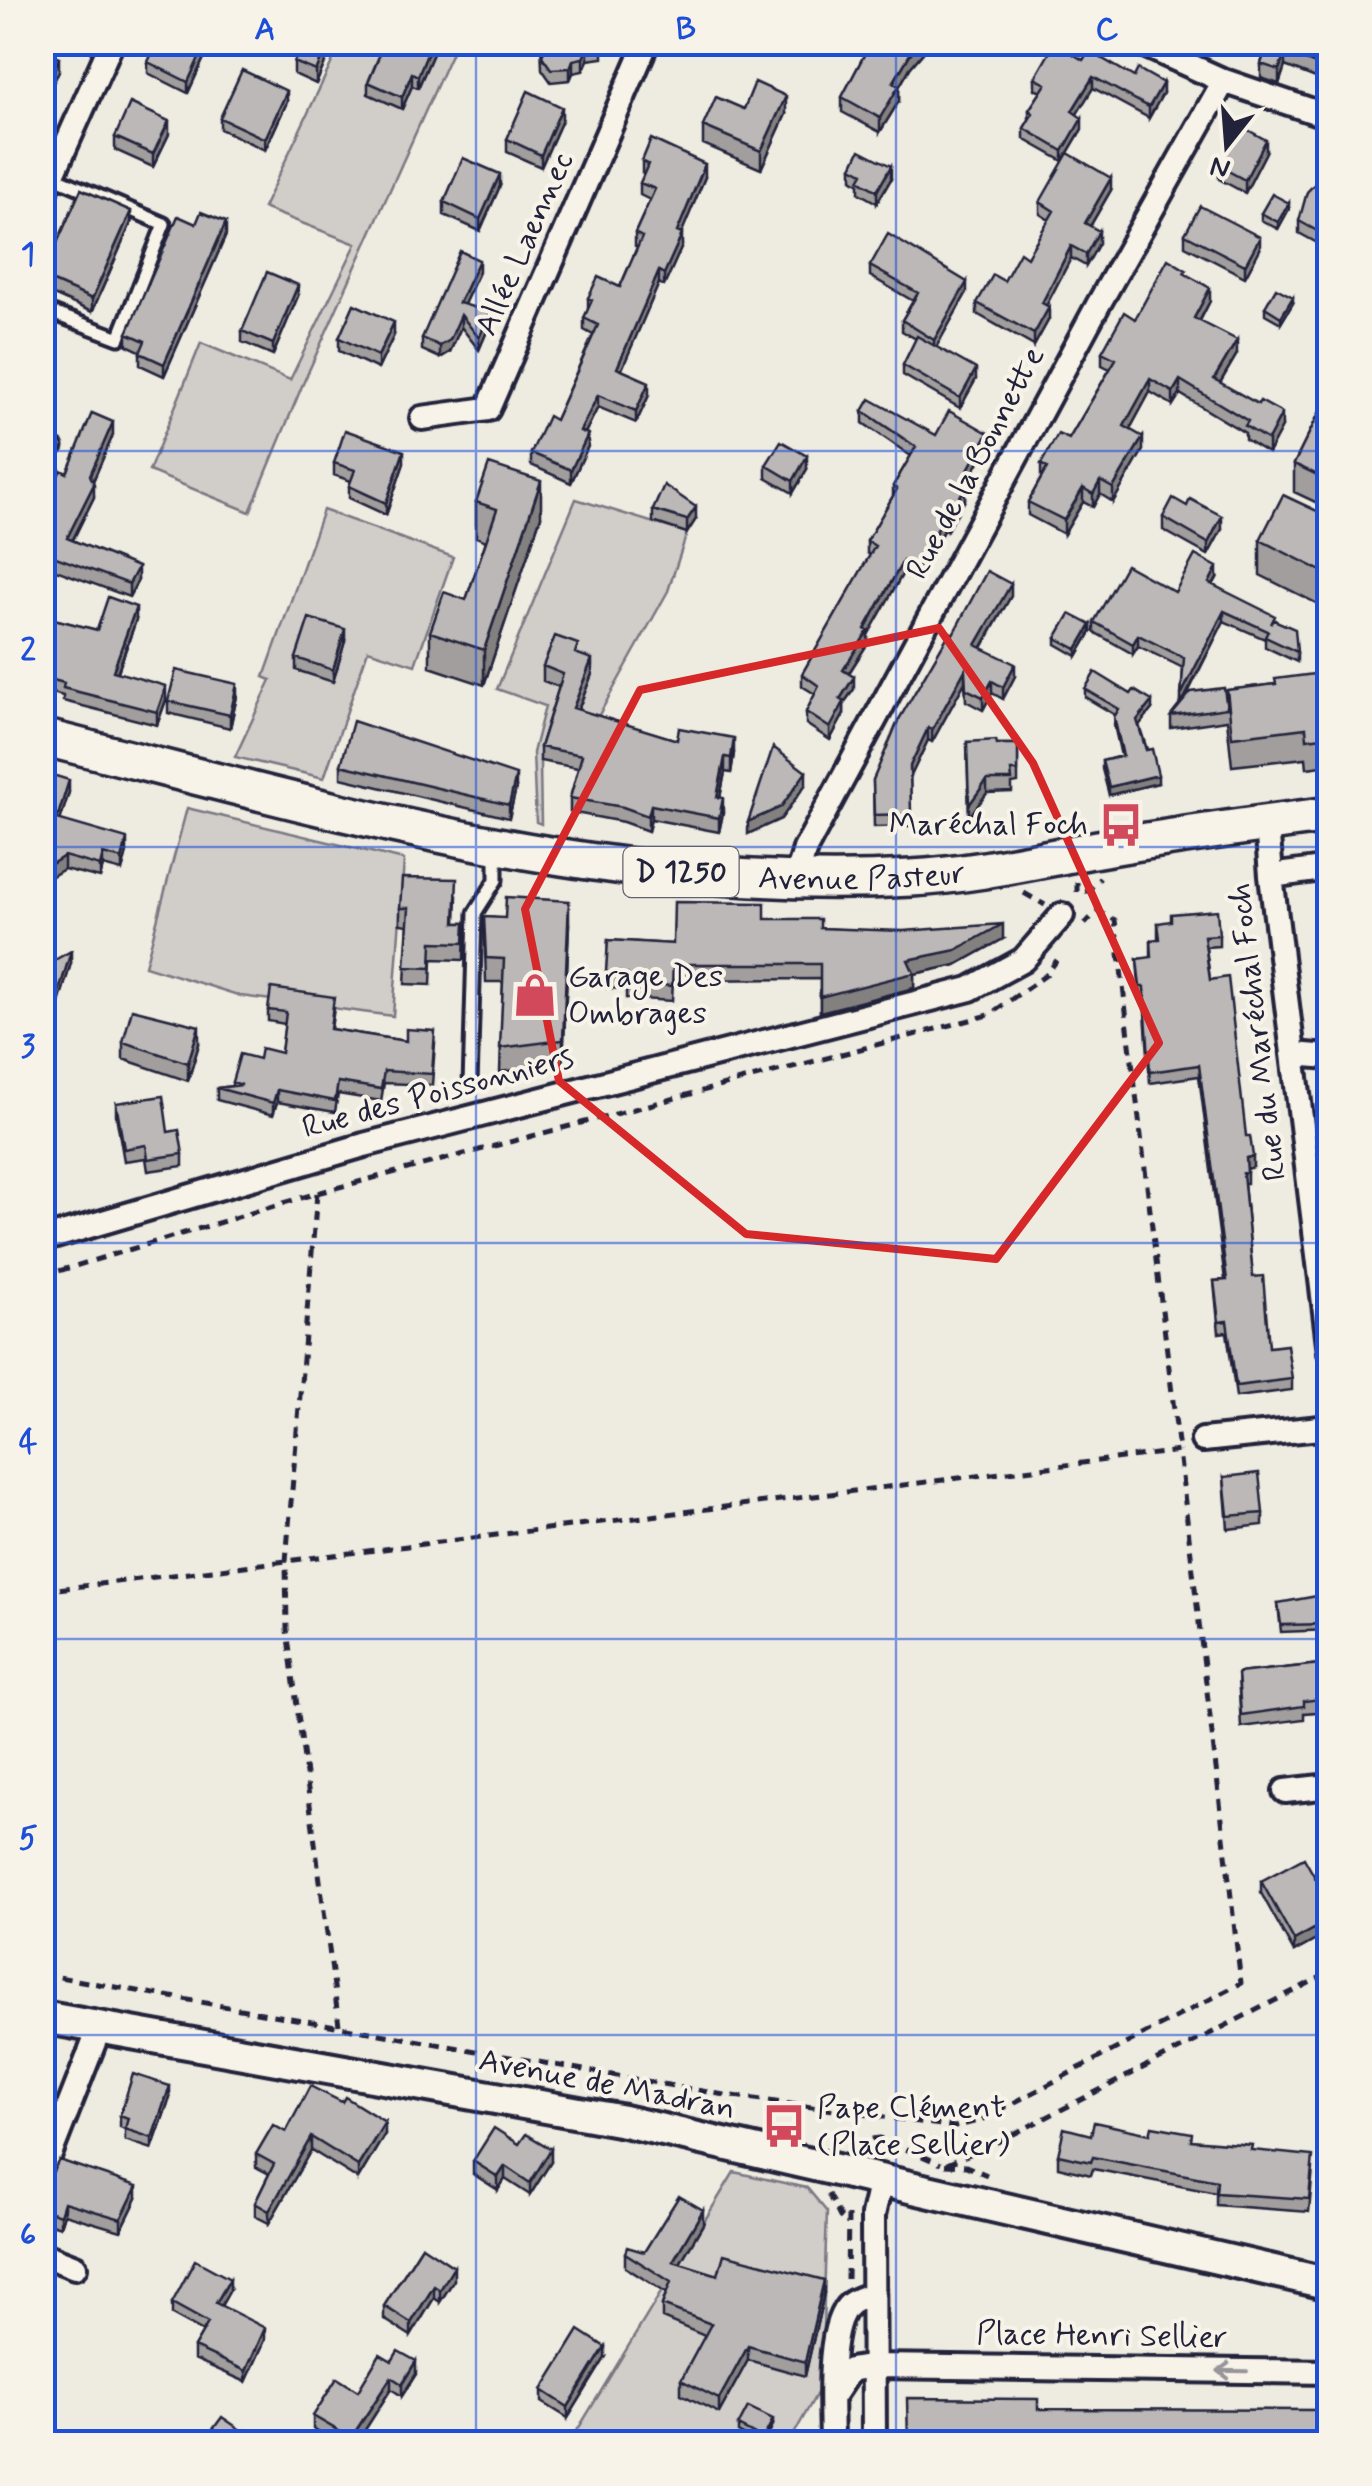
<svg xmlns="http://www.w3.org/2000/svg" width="1372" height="2486" font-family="Mynerve,sans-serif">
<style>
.green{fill:#d1cdc9;stroke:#7a7882;stroke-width:2.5}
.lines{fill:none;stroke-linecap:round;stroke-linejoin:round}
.service-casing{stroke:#22223b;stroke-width:19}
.minor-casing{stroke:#22223b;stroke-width:30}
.secondary-casing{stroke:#22223b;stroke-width:38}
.primary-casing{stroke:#22223b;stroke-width:42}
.path{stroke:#22223b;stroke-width:5;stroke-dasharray:10 8;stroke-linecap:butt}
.service{stroke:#f7f3e8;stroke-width:11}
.minor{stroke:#f7f3e8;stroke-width:22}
.secondary{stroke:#f7f3e8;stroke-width:30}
.primary{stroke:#f7f3e8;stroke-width:35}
.wall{fill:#a19e9d;stroke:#22223b;stroke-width:2.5}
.shaded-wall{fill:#838180;stroke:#22223b;stroke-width:2.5}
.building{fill:#bbb8b7;stroke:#22223b;stroke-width:2.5}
.oneway{stroke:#97959a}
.marked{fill:none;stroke:#d62828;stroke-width:8;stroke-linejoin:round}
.grid{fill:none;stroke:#1d4ed8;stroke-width:2.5;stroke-opacity:0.55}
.labels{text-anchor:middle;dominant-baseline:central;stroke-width:8;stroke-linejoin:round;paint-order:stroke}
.shield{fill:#f7f3e8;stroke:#62616f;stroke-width:2.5}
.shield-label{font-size:30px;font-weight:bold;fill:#22223b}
.street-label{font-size:32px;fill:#22223b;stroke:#f7f3e8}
.poi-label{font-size:32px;fill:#22223b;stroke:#f7f3e8;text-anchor:start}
.neatline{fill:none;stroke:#1d4ed8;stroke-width:4}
.grid-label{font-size:32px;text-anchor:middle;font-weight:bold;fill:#1d4ed8}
</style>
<rect width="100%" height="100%" fill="#eeebe1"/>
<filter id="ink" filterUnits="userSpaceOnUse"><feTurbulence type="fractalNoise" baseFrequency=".01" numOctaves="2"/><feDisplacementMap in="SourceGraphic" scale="20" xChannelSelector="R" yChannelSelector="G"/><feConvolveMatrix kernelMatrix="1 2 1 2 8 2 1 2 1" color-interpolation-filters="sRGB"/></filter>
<g filter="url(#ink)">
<!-- green -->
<path class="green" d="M341,43h115l-154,343 -52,126 -101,-41 52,-128 89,37 66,-136 -93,-36z
M576,499l111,34 -19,58 -73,131 -42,-13 -13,52 1,63 -5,-2 -3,-69 12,-47 -48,-17z
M323,510l130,47 -38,108 -47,-15 -44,128 -89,-21 36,-77 -7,-3z
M187,808l217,52 -11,156 -152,-20 -96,-30z
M734,2172l73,16 20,24 -6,174 -32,57 -220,1z"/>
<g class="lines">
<!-- service casing -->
<g class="service-casing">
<path id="service" d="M42,309l77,29 45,-114 -112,-48
M42,440l14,7
M470,1086l5,-173 21,-33v-30"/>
</g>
<!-- minor casing -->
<g class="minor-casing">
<path id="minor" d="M1138,42l86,39 106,36
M42,199l70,-157
M422,418l66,-9 159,-367
M1267,824l4,52 59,476
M1271,876l59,-8
M796,880l9,-31 293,-544 126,-224
M1293,1054l37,3
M42,1240l322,-95 606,-156 53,-29 39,-45
M1203,1440l127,-13
M1285,1791l45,-5
M42,2175l58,-148
M42,2254l33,13
M832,2397l18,-27 24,-4 456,6
M832,2444c0,-32 -7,-120 18,-140 6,-5 16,-7 22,-10
M874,2444l-1,-229 8,-35"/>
</g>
<!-- secondary casing -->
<g class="secondary-casing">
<path id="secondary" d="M42,2017l582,104 706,163"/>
</g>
<!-- primary casing -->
<g class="primary-casing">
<g id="primary">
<path id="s1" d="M42,737c284,71 573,159 869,141 63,-3 125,-18 187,-29 77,-13 154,-24 232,-34"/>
</g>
</g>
<!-- path -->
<path class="path" d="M1077,882v10l11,-1 12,-13
M1024,893l21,12
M317,1193l-31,368 1,69 52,395
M42,1276l275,-83 672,-178 57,-40 11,-15
M42,1591l1137,-140 -64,-531 -18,-9 -12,13
M42,1974l677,120 236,33 26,-7 260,-137 -62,-532
M860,2150l5,-10 15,-2 61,26
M947,2164l55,-24 319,-163 9,-10
M945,2165l21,1 21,9
M828,2194l12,23 6,5
M847,2279l1,-64"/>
<!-- service -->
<use href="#service" class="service"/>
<!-- minor -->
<use href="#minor" class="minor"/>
<!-- secondary -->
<use href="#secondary" class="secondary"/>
<!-- primary -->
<use href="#primary" class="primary"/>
</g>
<!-- wall -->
<path class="wall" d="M259,42h36l-6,14z
M438,42l-20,46 -6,-2 -10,23 -34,-15v-12l42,-35z
M541,42l62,4v12l-15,2 -5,11 -10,2 -3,7 -19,2 -9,-13z
M736,42h43l-4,10 -15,-6 -2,6z
M871,42h61l-22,26 -11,19v14l-19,31 -38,-20v-15z
M1268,42h62v37l-8,-2 -1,3 -36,-14 -6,18 -18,-6v-14z
M204,58l-16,35 -40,-20v-11z
M326,60l-10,24 -22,-10v-12z
M1083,60l80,33 -14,25 -56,-30 -17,26 6,15 -19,32 -39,-22v-11l5,-8v-10l12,-18 -6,-3v-11z
M287,102l-22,48 -45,-21v-11z
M744,109l42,5 -25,55 -58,-25v-18z
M562,120l-21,47 -34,-15v-13z
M169,134l-16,33 -38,-17v-13z
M1266,152l-21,41 -26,-14v-13z
M642,161l63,16 -24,56 1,13 -18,40 -5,-3 -38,87 28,25 -13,28 -38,-16 -13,26 3,13 -17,37 -40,-18v-12l24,-33 38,-85 -9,-5v-12l4,-8v-12l32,-11 17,-40 -2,-1v-13l15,-33 -10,-5v-12l4,-8 -2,-2z
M852,167l39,12 -14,24 -18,-10v-9l-7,-5z
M1330,168v82l-31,-17v-12z
M500,186l-20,45 -36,-16v-13z
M1111,190l-21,36 9,17 -13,23 -15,-8 -25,47 3,14 -15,27 -57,-32v-11l27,-22 23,-24 22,-37 -9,-6v-12z
M1289,209l-11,20 -17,-9v-7z
M131,223l-39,89 -50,-22v-13z
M1185,234l75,15 -15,28 -60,-31z
M226,235l-62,141 -24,-11v-14l-13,-6v-12z
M870,266l97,26 -31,55 40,32 -16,29 -57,-33v-10l13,-26 -14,-8v-11l11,-19 -43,-25z
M479,272l-15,32 26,20 -11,26 -18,-23 -11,25 -10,6 -18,-8v-12z
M1186,274l24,27 -10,20 37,33 -17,29 62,44 -14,26 -23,-14v-6l-65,-39 -7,11 -23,-13 -20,37 13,21 -30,52 -13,-8 -7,13 -10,-5 -19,32 -36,-19v-13l13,-24v-14l28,-25 41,-70 -8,-4v-13l33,-33z
M298,296l-25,59 -31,-13v-11z
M1293,303l-12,20 -16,-9v-7z
M394,335l-16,34 -39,-18v-13z
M1330,391v118l-36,-17v-28z
M863,411l73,24 52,10 -23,42v13l-18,30 -3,-1 -28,51 -13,-7 -35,62v8l-19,30 5,16 -10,14v11l-14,26 -24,-16v-12l9,-18 -13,-8v-12l68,-119 -3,-2v-12l26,-45v-10l18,-30 -48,-33z
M113,435l-20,46 1,16 -21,43 65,40 -9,17 -87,-32v-58l25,-34z
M334,463h70l-18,52 -37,-17v-12l2,-5 -17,-6z
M766,465l41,4 -14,24 -27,-15z
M476,502l65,14 -57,169 -54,-18v-35l36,-32 20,-59 -10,-4z
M1187,506l35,23 -14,26 -45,-25v-13z
M653,510l43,9 -9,14 -34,-11z
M1330,517v93l-70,-35v-35z
M1217,578l-4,7 62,35 22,32v10l-32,-15v-8l-41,-18 -40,80 43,7v-18l48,-6 55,-12v93l-23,3 -1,-10 -74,8 -5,-46 -56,8v-12l10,-13 2,-35 -45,-22 -5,8 -39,-22v-10z
M1011,596l-29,52 33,28 -12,23 -11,-6 -9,17 -17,-9 -1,-19 -33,60 -4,-2 -18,37 1,49 -37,1 -1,-47 80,-146z
M42,616l55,14 39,-10 -18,52 48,28 -9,25 -94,-24v-5l-21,-6z
M1091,632l-14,24 -21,-12v-6z
M345,641l-12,41 -37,-12v-12z
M578,654l14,20 -14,36 99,30 57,13 -3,20 -6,-1 -5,26 3,15 -4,19 -68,-13 -3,12 -25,-9 -53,-10v-14l8,-30 -38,-7v-14l19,-60 -16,-6v-15z
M1085,689l67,20 -13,16 19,58 -49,12 -7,-26v-8l19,-5 -7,-31 1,-10 -30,-18z
M237,696l-7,32 -62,-15v-12z
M967,742l30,2h21v39l-6,1v8l-25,1 -18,24z
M341,765l175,23 -7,30 -168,-40z
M42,775l27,17 -9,28 67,32 -5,19 -19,-5 -3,12 -36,-9z
M457,896l-1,27h9l-1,37 -32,-1 -1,26 -26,-1 3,-59 -8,-1v-16z
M484,917l85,7 -6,140 -63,8 3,-90h-17z
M765,919l55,9 183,11 -47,26 -42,9v14l-94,24v-33l-147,1 -1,21 -46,-3v-9l-20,-1 2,-48 65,4z
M1158,923l61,12v11l-13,1 4,33 43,187 -6,2v14h-3l9,94 16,70 23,32v11l-56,7 -9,-65 -8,1 -5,-52 11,-1 -26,-204 -49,7 -6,-85h-4l-3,-39 14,-1v-18l7,-1z
M42,960l9,2 20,1 -18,60 -11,-3z
M334,1008l-3,21 75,12 29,2 -3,42 -48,-2 -3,18 -43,-7 -3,18 -58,-10 -4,13 -56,-15v-12l15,-2v-4l27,-23 22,-6 4,-29 -17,-3v-11z
M123,1042l76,2 -11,37 -65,-22z
M116,1103l67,51v12l-35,5 -2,-13 -22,3 -8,-46z
M1224,1477l39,36v12l-35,4z
M1330,1477v45h-12l-3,-43z
M1278,1603l52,9v18l-49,2z
M1330,1663v48l-26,2v6l-63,8 -3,-54z
M1261,1881l69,23v28l-36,20 -33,-59z
M170,2097l-18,52 -27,-9v-11l-5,-2v-12z
M342,2102l43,32 -27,45 -47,-29 -42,73 -14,-7v-13l14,-29 -13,-7v-13l30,-22z
M1150,2134l101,16 62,18 -4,44 -93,-7v-12l-123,-24 -2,6 -33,-8v-12l33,-20z
M519,2144l32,18 -21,33 -25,-16 -7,11 -25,-16v-13z
M42,2176l95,22 -16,33 -57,-17 -4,13 -18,-6z
M703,2224l-23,39 38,12 106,18 -19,83 -57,-16 -29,53 -38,-19v-14l24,-44 -43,-18v-13l4,-12 -41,-26v-14l19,-1z
M422,2246l32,34 -14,22 -6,-4 -23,38 -27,-17v-13z
M230,2290l-9,16 44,34 -19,42 -52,-23v-12l9,-15 -31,-17v-12z
M605,2358l-37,60 -26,-16v-12z
M392,2361l24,13 -14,22 -11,-7 -35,55h-17l-26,-15v-13l45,-25z
M1038,2409l282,35h-412z
M773,2425l-9,19h-3l-23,-12v-6z"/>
<!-- shaded-wall -->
<path class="shaded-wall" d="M289,42h6l-6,14z
M432,42h6l-20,46v-12z
M920,42h12l-22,26 -11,19v14l-19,31v-14l13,-35 17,-29z
M204,47v11l-16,35v-11z
M326,48v12l-10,24v-13z
M588,48v12l-5,11v-13z
M1285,52v14l-6,18v-14z
M59,58v13l-17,37v-12z
M573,60v13l-3,7v-12z
M412,73v13l-10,23v-12z
M1093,77v11l-21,34v-11z
M1163,83v10l-14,25v-11z
M287,91v11l-22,48v-11z
M786,96v18l-25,55v-18z
M562,107v13l-21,47v-12z
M1082,118v11l-19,32v-10z
M169,121v13l-16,33v-13z
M1266,140v12l-21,41v-13z
M705,164v13l-28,67v-12z
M891,166v13l-14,24v-12z
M500,174v12l-20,45v-12z
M1111,178v12l-26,45v-12z
M1289,203v6l-11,20v-7z
M131,211v12l-39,89v-13z
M226,222v13l-62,141v-12z
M1099,231v12l-13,23v-12z
M682,234v12l-18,40v-12z
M1260,237v12l-15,28v-12z
M1071,246v12l-29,56v-11z
M479,260v12l-20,43v-12z
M659,271v12l-42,98v-13z
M967,282v10l-33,59v-11z
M298,285v11l-25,59v-11z
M1210,288v13l-16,30v-13z
M1293,297v6l-12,20v-6z
M1049,307v12l-15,27v-12z
M490,312v12l-11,26v-12z
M461,315v12l-11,25 -10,6v-12z
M394,322v13l-16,34v-13z
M1237,340v14l-23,39v-14z
M48,364v13l-6,13v-12z
M976,369v10l-16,29v-10z
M1150,379v13l-26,48v-14z
M1180,380v14l-7,11v-13z
M649,382v13l-13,28v-12z
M598,395v12l-18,36v-12z
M1282,413v14l-14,26v-13z
M113,422v13l-23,53v-13z
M988,433v12l-28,51v-12z
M588,434v12l-17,37v-13z
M1143,437v13l-30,52v-14z
M404,451v12l-18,52v-12z
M807,456v13l-14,24v-12z
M541,481v35l-57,169v-35z
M1100,481v13l-7,13v-13z
M94,484v13l-27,54v-13z
M965,488v12l-18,30v-12z
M1083,488v14l-19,32v-14z
M696,507v12l-9,14v-13z
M1222,516v13l-14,26v-12z
M944,517v12l-28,51v-12z
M903,561v12l-35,62v8l-25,39v-12z
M138,567v13l-9,17v-13z
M1217,567v11l-8,15v-10z
M1011,584v12l-35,61v-12z
M136,607v13l-23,64v-13z
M1224,611v10l-43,84v-10z
M1091,625v7l-14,24v-7z
M345,629v12l-12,41v-12z
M1138,635v11l-5,8v-10z
M592,659v15l-19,49v-15z
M1015,664v12l-12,23v-12z
M965,670v12l-33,60v-12z
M854,677v12l-10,14v11l-14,26v-12l10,-29z
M992,681v12l-9,17v-13z
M237,684v12l-7,32v-13z
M166,686v14l-9,25v-13z
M1152,701v8l-15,19v-8z
M928,728v12l-18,38v-12z
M734,738v15l-3,20v-15z
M725,757v15l-8,40v-15z
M806,772v12l-25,35 -33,15v-12z
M516,775v13l-7,30v-13z
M1158,775v8l-49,12v-8z
M69,780v12l-12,39v-12z
M987,780v13l-18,24v-12z
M723,798v15l-4,19v-14z
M651,805v14l-3,12v-15z
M127,839v13l-5,19v-12z
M103,854v12l-3,12v-12z
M64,856v13l-22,13v-12z
M569,901v23l-6,140v-24z
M1003,924v15l-47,26 -42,9v14l-94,24v-15l88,-37z
M71,951v12l-18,60v-12z
M199,1026v18l-11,37v-18z
M277,1090v12l-4,13v-12z
M1253,1156v11l-7,2v-11z
M1330,1920v12l-36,20v-12z
M170,2086v11l-18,52v-11z
M385,2122v12l-27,45v-13z
M311,2137v13l-42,73v-12z
M551,2149v13l-21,33v-12z
M505,2166v13l-7,11v-13z
M137,2186v12l-16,33v-12z
M64,2202v12l-4,13v-12z
M703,2210v14l-30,51v-14z
M454,2267v13l-14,22v-12z
M230,2279v11l-14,25v-12z
M824,2280v13l-19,83v-14z
M434,2286v12l-23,38v-13z
M265,2328v12l-19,42v-11z
M748,2346v14l-29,53v-14z
M605,2347v11l-37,60v-11z
M416,2361v13l-14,22v-12z
M391,2377v12l-35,55h-5v-6z
M773,2419v6l-10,19v-5z
M244,2432v12h-8z"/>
<!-- building -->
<path class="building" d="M157,42h38l9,5 -16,35 -40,-20z
M304,42h10l12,6 -10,23 -22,-9z
M385,42h14l11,5 2,-5h20l-14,34 -6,-3 -10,24 -34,-15z
M541,42h60l2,4 -15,2 -5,10 -10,2 -3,8 -19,1 -9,-13 3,-8z
M871,42h49l-10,12 -17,29 6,3 -19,32 -38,-21z
M1268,42h62v23l-8,-2 -1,3 -36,-14 -6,18 -18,-6z
M1055,43l28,17 6,-9 45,26 4,-8 25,14 -14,24 -56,-30 -21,34 10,7 -19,33 -39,-23 9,-15 -4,-3 17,-26 -11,-6z
M42,51l17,7 -17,38z
M242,70l45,21 -22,48 -45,-21z
M755,82l31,14 -25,55 -58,-25 13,-29 28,12z
M528,91l34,16 -21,48 -34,-16z
M130,103l39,18 -16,33 -38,-17z
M1239,125l27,15 -21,40 -26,-14z
M651,139l54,25 -28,68 5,2 -18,40 -5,-3 -42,97 32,14 -13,29 -38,-16 -18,36 8,3 -17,36 -40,-17 17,-37 7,4 43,-95 -14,-7 8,-18 -4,-2 10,-21 22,10 22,-50 -7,-4 20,-44 -15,-6 8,-19 -6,-3z
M860,150l31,16 -14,25 -18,-11 4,-7 -11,-6z
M1068,153l43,25 -26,45 14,8 -13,23 -15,-8 -29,57 7,4 -15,27 -57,-31 16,-28 11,6 16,-29 7,5 27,-46 -14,-9z
M463,158l37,16 -20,45 -36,-17z
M1330,168v70l-31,-17 8,-29z
M81,189l50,22 -39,88 -50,-22z
M1272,194l17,9 -11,19 -17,-9z
M1200,206l60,31 -15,28 -60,-31z
M201,212l25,10 -62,142 -24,-11 5,-12 -18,-8 51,-117 18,8z
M888,234l79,48 -33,58 -32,-20 16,-27 -48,-27z
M460,251l19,9 -20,43 31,9 -11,26 -18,-23 -11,25 -10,6 -18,-8z
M1168,259l18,11 -2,3 26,15 -16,30 43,22 -23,39 44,25 2,-3 22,12 -14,27 -23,-14 3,-5 -68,-41 -7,12 -23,-13 -26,47 19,11 -30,51 -13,-7 -7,13 -10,-6 -19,32 -36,-18 19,-34 -6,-4 17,-30 11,5 47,-80 -14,-7 22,-40 11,7z
M267,272l31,13 -25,59 -31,-13z
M1276,288l17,9 -12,20 -16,-10z
M354,304l40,18 -16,34 -39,-18z
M917,336l59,33 -16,29 -57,-33z
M42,362l6,2 -6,14z
M1330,391v90l-36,-17z
M870,399l66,36 13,-24 39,22 -28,51 5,4 -18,30 -3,-1 -28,51 -13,-7 -38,68 3,2 -25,39 11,7 -14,22 4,3 -14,26 -24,-16 13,-26 -17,-12 73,-128 -8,-5 30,-52 -4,-3 23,-39 -53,-36z
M92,413l21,9 -23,53 4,9 -27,54 71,29 -9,17 -87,-32v-45l19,-37 6,3z
M345,430l59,21 -18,52 -37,-17 6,-16 -21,-7z
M781,441l26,15 -14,25 -27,-16z
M489,464l52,17 -57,169 -54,-18 14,-40 22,8 31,-91 -21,-7z
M664,485l32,22 -9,13 -34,-10z
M1283,495l47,22v58l-70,-35z
M1173,498l14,8 3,-7 32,17 -14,27 -45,-26z
M1195,555l22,12 -8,16 66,33 -4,8 3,-4 21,9 2,23 -32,-15 3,-6 -44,-20 -43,84 3,-37 -46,-23 -5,9 -39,-22 32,-57 49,27z
M987,571l24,13 -35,61 39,19 -12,23 -11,-6 -9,16 -17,-8 -1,-19 -33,60 -4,-2 -18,38 1,48 -37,1 -1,-35 25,-59 52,-89 3,2z
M108,597l28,10 -23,64 53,15 -9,26 -94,-24 1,-5 -22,-6v-61l55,14z
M1070,614l21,11 -14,24 -21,-11z
M309,618l36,11 -12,41 -37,-12z
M555,636l23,8 -3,9 17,6 -19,49 104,32 2,-12 55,10 -3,20 -6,-1 -8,40 6,1 -4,20 -68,-13 -3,11 -25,-9 -53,-9 12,-43 -42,-8 23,-73 -20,-8z
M176,670l61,14 -7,31 -62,-14z
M1095,672l36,22 3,-4 18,11 -15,19 9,30 6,-1 6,26 -49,12 -7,-26 21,-5 -9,-39 5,-8 -34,-20z
M1330,672v64l-23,3 -1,-11 -74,9 -5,-47 49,-6 -1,-5z
M1224,688l3,20 -56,8 20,-24z
M353,721l163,54 -7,30 -168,-40z
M996,740l1,4h21v27h-7l1,9h-25l-18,25 -2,-63z
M773,747l33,25 -25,35 -33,15z
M43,772l26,8 -12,39 70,20 -5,20 -19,-5 -3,12 -36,-10 -22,14z
M402,878l55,1 -2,44h10l-1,20 -32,-1 -1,26 -26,-1 4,-59h-9z
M506,897l63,4 -6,139 -63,8 4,-89 -18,-1 -2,-41 21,1z
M674,902l91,1v16h55v9l83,3 100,-7 -47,26 -48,10 6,13 -94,24v-33h-147l-1,22 -46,-4 1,-8 -21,-2 2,-32 65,4z
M1217,910l2,25 -15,1 6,44 18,-3 18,159h4l3,20 -7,2 1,14 -4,1 10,104 10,-1 6,71 18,-2 5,34 -56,7 -9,-65 -8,1 -5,-41 13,-1 -28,-215 -49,7 -6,-85h-4l-3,-28 15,-2 -1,-17 9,-1 -2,-16 13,-2v-7z
M71,951l-18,60 -11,-3v-48l9,2z
M271,988l63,9 -4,32 76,12v-12l29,2 -3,43 -48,-3 -3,18 -43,-7 -3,19 -58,-11 -4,13 -56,-15 25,-3 -10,-3 8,-28 19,5 2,-11 20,5 5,-41 -18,-2z
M132,1009l67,17 -11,37 -65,-21z
M163,1096l5,36 11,-2 4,24 -35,5 -2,-14 -22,4 -8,-46z
M1259,1473l4,40 -35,3 -4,-39z
M1330,1477v32l-12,1 -3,-31z
M1328,1594l2,30 -49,1 -3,-22z
M1330,1663v35l-26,3v5l-63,9 -3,-42z
M1304,1858l26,46v16l-36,20 -33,-59z
M133,2074l37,12 -18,52 -27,-9 3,-11 -8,-3z
M310,2086l32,16 3,-5 40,25 -27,44 -47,-29 -42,74 -14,-8 19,-39 -18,-10 17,-29 13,7z
M1094,2122l56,12 2,-8 40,7 -1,7 61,5 -1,5 62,6 -4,43 -93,-6 1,-12 -124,-24 -2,5 -33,-7 6,-27 27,7z
M494,2128l25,16 7,-10 25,15 -21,34 -25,-17 -7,11 -25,-16z
M59,2160l78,26 -16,33 -57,-17 -4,13 -18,-6v-33l9,-1z
M679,2196l24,14 -30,51 45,14 6,-21 100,26 -19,82 -57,-16 -29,53 -38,-19 30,-56 -49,-19 9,-23 -46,-29 2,-6 17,5z
M422,2246l32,21 -14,23 -6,-4 -23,37 -27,-17z
M195,2260l35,19 -14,24 49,25 -19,43 -52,-24 14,-24 -36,-20z
M579,2330l26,17 -37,60 -26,-17z
M398,2351l18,10 -14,23 -11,-7 -40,61 -38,-22 24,-38 21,13 22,-37 12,7z
M907,2398l131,1v10l282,1v34h-151v-7h-37v7h-224z
M748,2407l25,12 -10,20 -25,-13z
M222,2417l22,15 -8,12h-19l-9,-8z
M675,2435l13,9h-19z"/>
<!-- one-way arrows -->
<defs><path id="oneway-shaft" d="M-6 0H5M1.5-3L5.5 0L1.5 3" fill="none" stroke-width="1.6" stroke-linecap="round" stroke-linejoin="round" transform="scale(2.5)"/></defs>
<use class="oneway" href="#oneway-shaft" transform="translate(1232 2371) rotate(-179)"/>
</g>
<!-- marked area -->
<path class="marked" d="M939,628l94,135 126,280 -163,216 -250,-25 -187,-153 -34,-172 115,-219z"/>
<!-- grid -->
<path class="grid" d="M476,42v2402M896,42v2402M42,451h1288M42,847h1288M42,1243h1288M42,1639h1288M42,2035h1288"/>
<!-- icons -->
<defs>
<g id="bus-bare" transform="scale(3.45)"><path d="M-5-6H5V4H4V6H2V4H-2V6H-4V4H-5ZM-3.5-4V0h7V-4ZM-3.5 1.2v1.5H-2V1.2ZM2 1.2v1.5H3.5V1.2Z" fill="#d1495b" stroke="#f7f3e8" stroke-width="2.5" paint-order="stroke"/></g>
<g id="shop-bare" transform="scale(3.45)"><path d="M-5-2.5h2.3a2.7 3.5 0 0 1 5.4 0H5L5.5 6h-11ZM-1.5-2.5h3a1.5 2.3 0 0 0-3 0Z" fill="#d1495b" stroke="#f7f3e8" stroke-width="2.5" paint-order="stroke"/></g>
</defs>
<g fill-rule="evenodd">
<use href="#bus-bare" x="1121" y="825"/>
<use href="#shop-bare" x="535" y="995"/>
<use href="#bus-bare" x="784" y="2126"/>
</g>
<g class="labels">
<!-- shield labels -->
<rect class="shield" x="623.5" y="847" width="115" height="50" rx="8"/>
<g class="shield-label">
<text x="681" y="872">D 1250</text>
</g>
<!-- street labels -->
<g class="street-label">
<text transform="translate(525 244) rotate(-66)">Allée Laennec</text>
<text transform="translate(976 463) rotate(-62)">Rue de la Bonnette</text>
<text stroke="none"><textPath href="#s1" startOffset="835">Avenue Pasteur</textPath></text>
<text transform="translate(1258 1032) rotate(-97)">Rue du Maréchal Foch</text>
<text transform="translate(438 1093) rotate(-15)">Rue des Poissonniers</text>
<text transform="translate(607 2085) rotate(11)">Avenue de Madran</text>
<text transform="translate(1102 2336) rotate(1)">Place Henri Sellier</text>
</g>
<!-- poi labels -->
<g class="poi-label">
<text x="1088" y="825" text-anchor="end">Maréchal Foch</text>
<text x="568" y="977">Garage Des<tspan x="568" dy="37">Ombrages</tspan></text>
<text x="817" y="2108">Pape Clément<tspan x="817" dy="37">(Place Sellier)</tspan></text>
</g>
</g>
<!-- margin -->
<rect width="1372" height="2486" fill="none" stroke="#f7f3e8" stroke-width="110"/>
<!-- north arrow -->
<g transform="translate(1227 145) rotate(197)" stroke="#f7f3e8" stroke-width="8" paint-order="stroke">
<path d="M0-8L18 38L0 25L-18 38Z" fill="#22223b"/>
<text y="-15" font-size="28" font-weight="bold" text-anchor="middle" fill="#22223b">N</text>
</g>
<rect x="55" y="55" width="1262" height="2376" class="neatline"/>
<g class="grid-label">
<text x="265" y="39">A</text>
<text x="686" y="39">B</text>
<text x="1107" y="39">C</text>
<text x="28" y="264">1</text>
<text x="28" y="660">2</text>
<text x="28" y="1056">3</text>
<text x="28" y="1452">4</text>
<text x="28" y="1848">5</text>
<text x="28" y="2244">6</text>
</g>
</svg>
